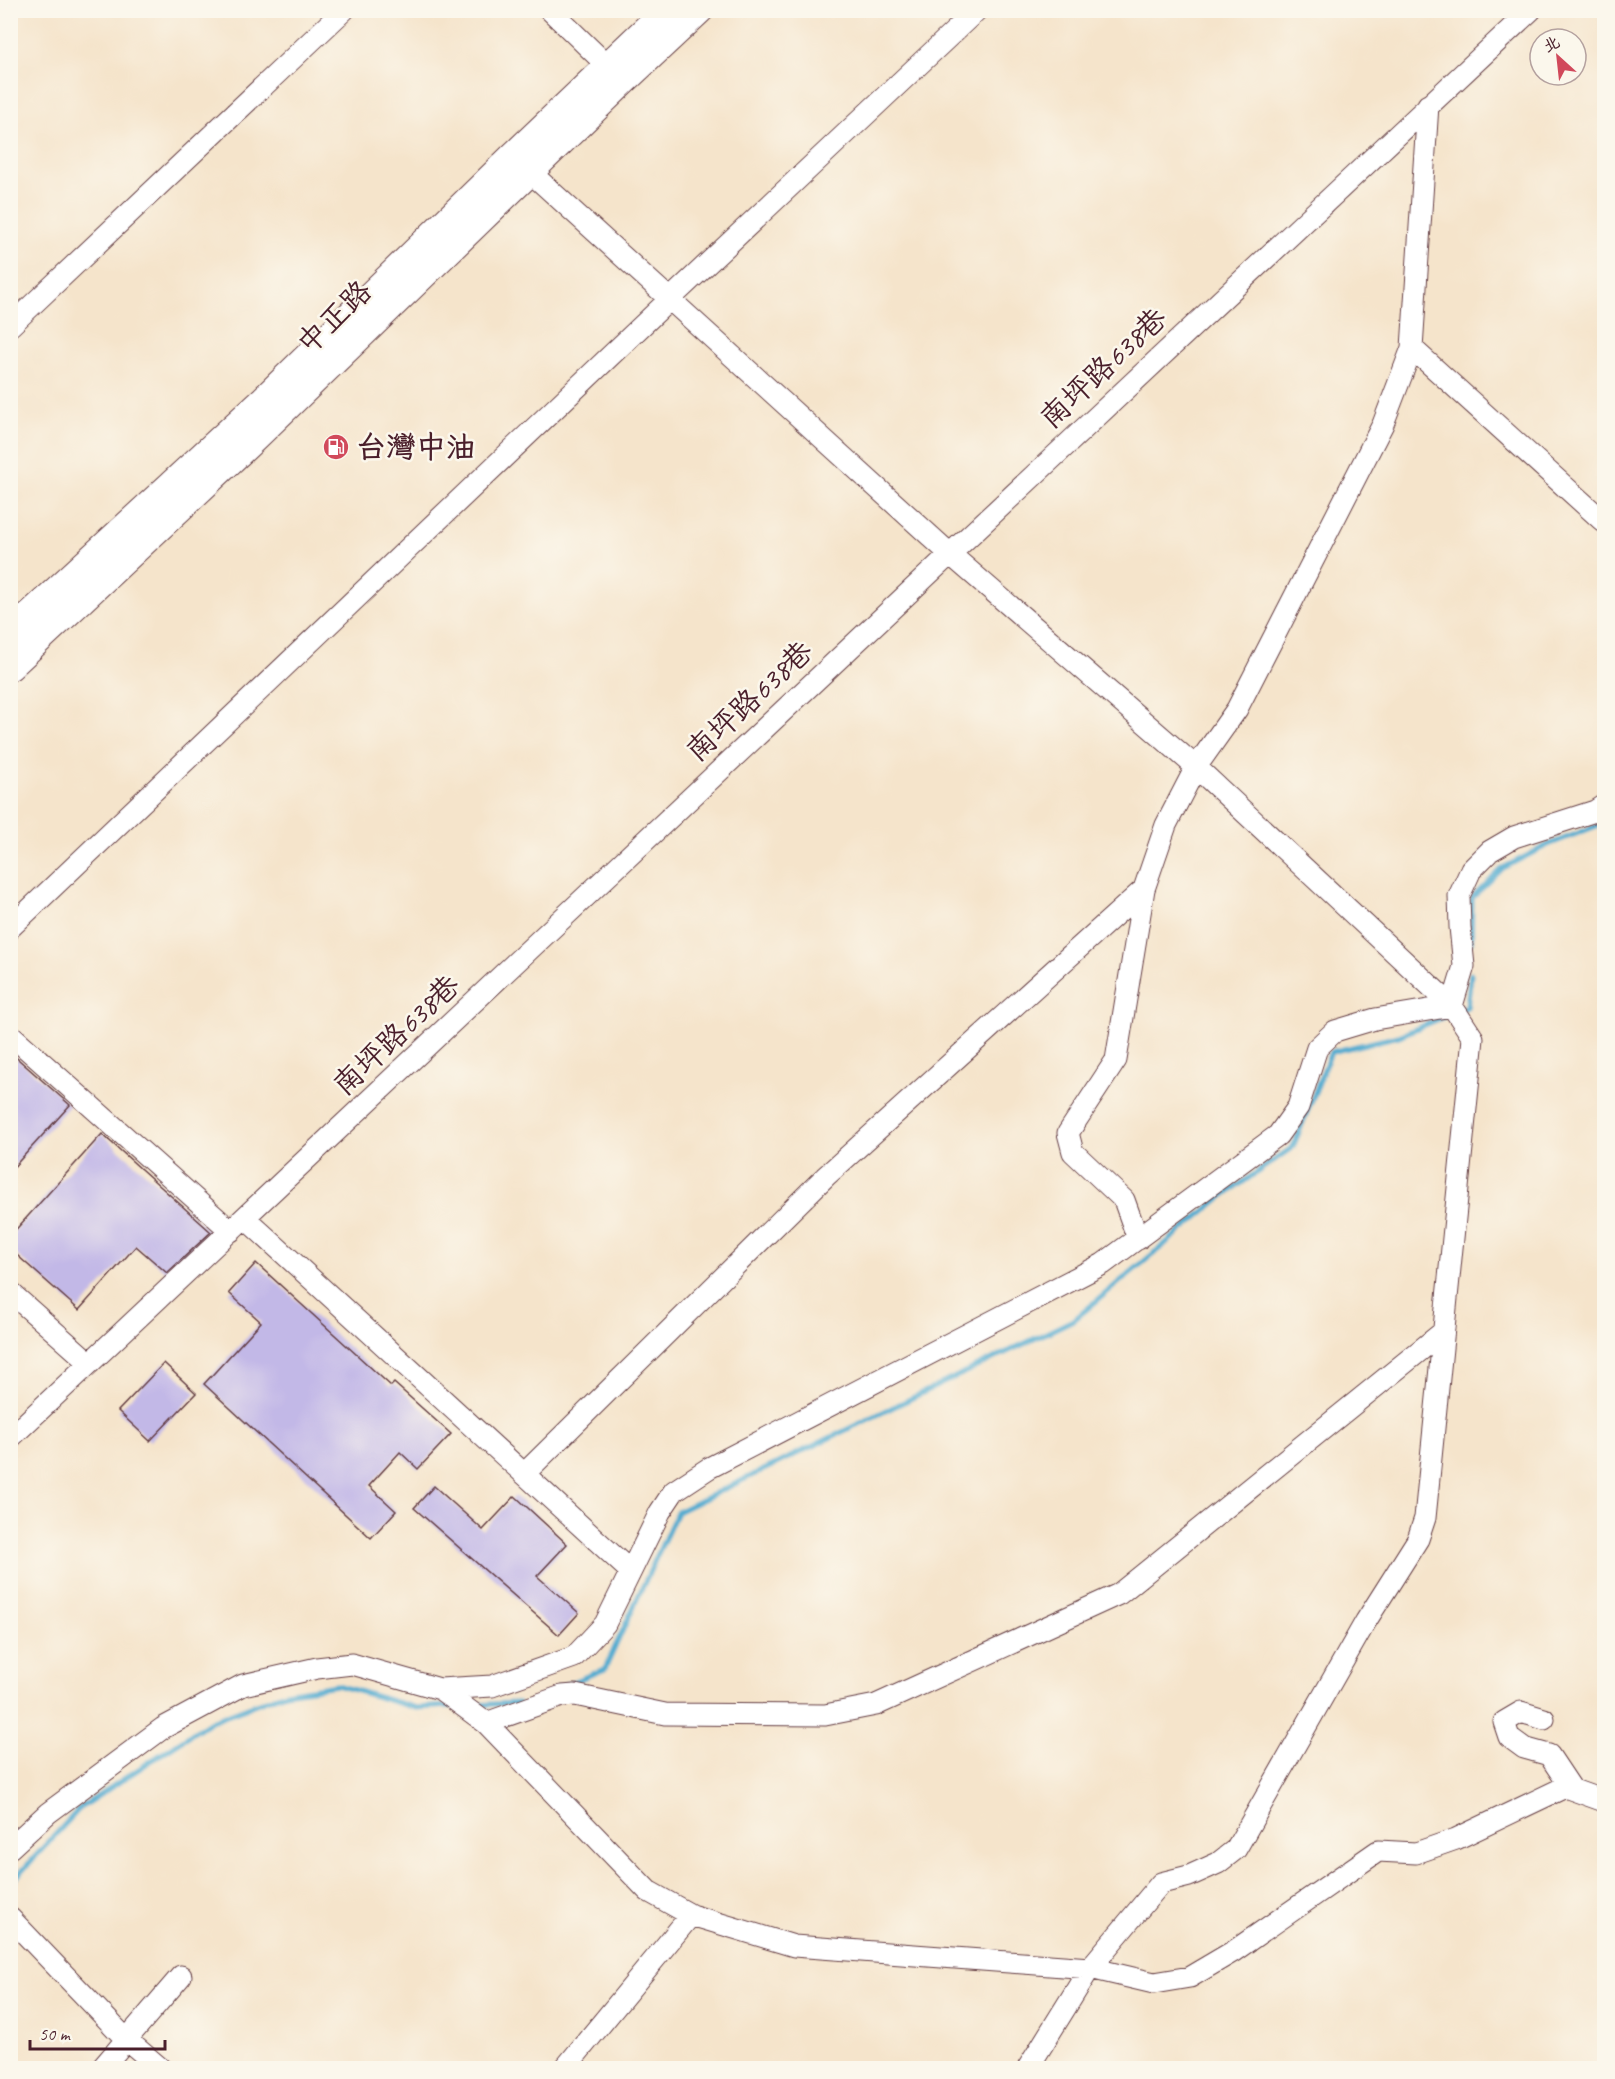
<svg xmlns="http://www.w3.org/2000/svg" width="1615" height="2079" font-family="Caveat,'LXGW WenKai TC',sans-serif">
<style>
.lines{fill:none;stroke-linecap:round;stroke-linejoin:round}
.stream{stroke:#53acd0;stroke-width:5}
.building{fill:#c2b8e7}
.minor-casing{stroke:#643d43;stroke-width:23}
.major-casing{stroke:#643d43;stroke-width:29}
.minor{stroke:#fff;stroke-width:21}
.major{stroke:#fff;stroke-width:27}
.labels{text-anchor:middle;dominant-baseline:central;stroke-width:5;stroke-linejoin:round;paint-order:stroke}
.street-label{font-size:30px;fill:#4a1f2b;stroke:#fbf7ec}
.poi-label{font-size:30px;font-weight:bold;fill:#4a1f2b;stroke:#fbf7ec;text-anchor:start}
</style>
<rect width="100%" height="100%" fill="#fbf7ec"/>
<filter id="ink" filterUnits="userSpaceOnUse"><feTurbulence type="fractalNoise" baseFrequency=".0167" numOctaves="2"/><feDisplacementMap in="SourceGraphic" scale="12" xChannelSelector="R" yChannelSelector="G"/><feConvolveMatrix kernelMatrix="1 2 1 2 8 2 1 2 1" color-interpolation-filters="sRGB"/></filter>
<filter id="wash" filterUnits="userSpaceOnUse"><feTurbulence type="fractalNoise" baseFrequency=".008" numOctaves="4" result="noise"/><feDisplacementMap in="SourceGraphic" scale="24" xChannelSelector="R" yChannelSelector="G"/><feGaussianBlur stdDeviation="1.35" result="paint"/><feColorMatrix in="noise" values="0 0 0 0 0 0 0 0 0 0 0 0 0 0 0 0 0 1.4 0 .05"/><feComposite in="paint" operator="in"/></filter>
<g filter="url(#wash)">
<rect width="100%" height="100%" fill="#f5e4cb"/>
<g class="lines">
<!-- stream -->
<path class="stream" d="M1471,943l1,-45 31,-30 45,-23 56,-22
M1460,1010l7,-3 4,-33
M557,1688l48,-19 72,-157 398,-193 144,-120 74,-52 38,-95 68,-16 47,-20
M473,1705l45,-2
M10,1884l70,-76 131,-87 74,-28 52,-8 79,23 36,-2"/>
</g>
<g id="blocks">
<!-- building -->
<path class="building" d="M10,1052l60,53 -60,66z
M102,1134l109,98 -44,41 -31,-27 -57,64 -69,-61v-13z
M256,1263l135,123 3,-3 57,51 -33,35 -18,-17 -31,34 27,25 -25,27 -167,-154 57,-62 -32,-29z
M164,1363l32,30 -46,48 -32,-30z
M434,1486l49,44 32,-34 52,48 -30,32 42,37 -20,22 -145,-127z"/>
</g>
</g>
<g filter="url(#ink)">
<use href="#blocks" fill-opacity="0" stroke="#643d43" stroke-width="1.5"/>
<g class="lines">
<!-- minor casing -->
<g class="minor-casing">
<path id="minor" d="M550,10l67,65
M520,163l430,391 246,213 256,239 21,32 -48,480 -7,21 -52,82 -130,228 -18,14 -29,13 -28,7 -71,85 -62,100
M10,326l334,-316
M1412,348l192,174
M10,928l660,-629 307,-289
M10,1034l221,197
M245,1218l385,353
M1138,1239l-14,-39 -51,-48 -5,-19 48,-73 28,-171 22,-64 30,-58 41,-58 146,-285 29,-76 16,-243
M10,1292l80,71
M10,1438l940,-884 581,-544
M524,1474l302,-298 318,-287
M440,1689l46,34 162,168 43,24 103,31 296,22 64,15 36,-6 44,-26 144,-100 38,2 40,-14 109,-52 39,14
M1544,1719l-23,-7 -17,10 5,15 15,11 25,7 22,33
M486,1723l76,-27 13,-1 90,19 160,1 51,-10 243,-111 324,-262
M10,1848l38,-35 115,-85 80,-43 74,-17 35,-4 88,25 52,-3 82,-29 31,-33 55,-112 14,-21 35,-23 394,-204 175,-129 20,-28 19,-59 18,-17 40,-12 77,-13 12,-40 -4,-39 -1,-31 12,-26 19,-19 24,-14 81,-26 9,-6
M10,1918l116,121 34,29
M102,2068l79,-92
M565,2068l126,-153"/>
</g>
<!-- major casing -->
<g class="major-casing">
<path id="major" d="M10,633l254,-234 249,-243 153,-146
M10,667l244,-228 370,-358 76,-71"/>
</g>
<!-- minor -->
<use href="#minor" class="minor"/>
<!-- major -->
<use href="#major" class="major"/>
</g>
</g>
<!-- icons -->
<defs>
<g id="fuel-disc" transform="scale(1.35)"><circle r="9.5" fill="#d1495b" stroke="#fbf7ec"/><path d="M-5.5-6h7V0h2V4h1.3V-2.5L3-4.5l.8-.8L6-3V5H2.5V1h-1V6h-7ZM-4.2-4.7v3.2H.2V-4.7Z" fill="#fff"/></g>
</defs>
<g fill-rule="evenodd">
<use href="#fuel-disc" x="336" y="447"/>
</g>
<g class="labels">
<!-- street labels -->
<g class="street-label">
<text transform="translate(334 317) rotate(-44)">中正路</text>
<text transform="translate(1103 368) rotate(-43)">南坪路638巷</text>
<text transform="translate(749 701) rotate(-43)">南坪路638巷</text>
<text transform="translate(396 1035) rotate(-43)">南坪路638巷</text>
</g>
<!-- poi labels -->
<g class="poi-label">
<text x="356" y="447">台灣中油</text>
</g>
</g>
<!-- margin -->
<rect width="1615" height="2079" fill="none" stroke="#fbf7ec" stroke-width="36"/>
<!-- north arrow -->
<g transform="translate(1558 57) rotate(333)"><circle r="28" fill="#fbf7ec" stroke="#b4a19f" stroke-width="1.5"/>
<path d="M0-4.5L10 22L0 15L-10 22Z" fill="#d1495b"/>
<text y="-9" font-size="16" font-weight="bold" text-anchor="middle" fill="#4a1f2b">北</text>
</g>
<!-- scale -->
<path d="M30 2040v9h135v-9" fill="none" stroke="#4a1f2b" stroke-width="3"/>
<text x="39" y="2040" font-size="18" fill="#4a1f2b" stroke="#fbf7ec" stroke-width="4.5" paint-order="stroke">50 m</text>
</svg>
